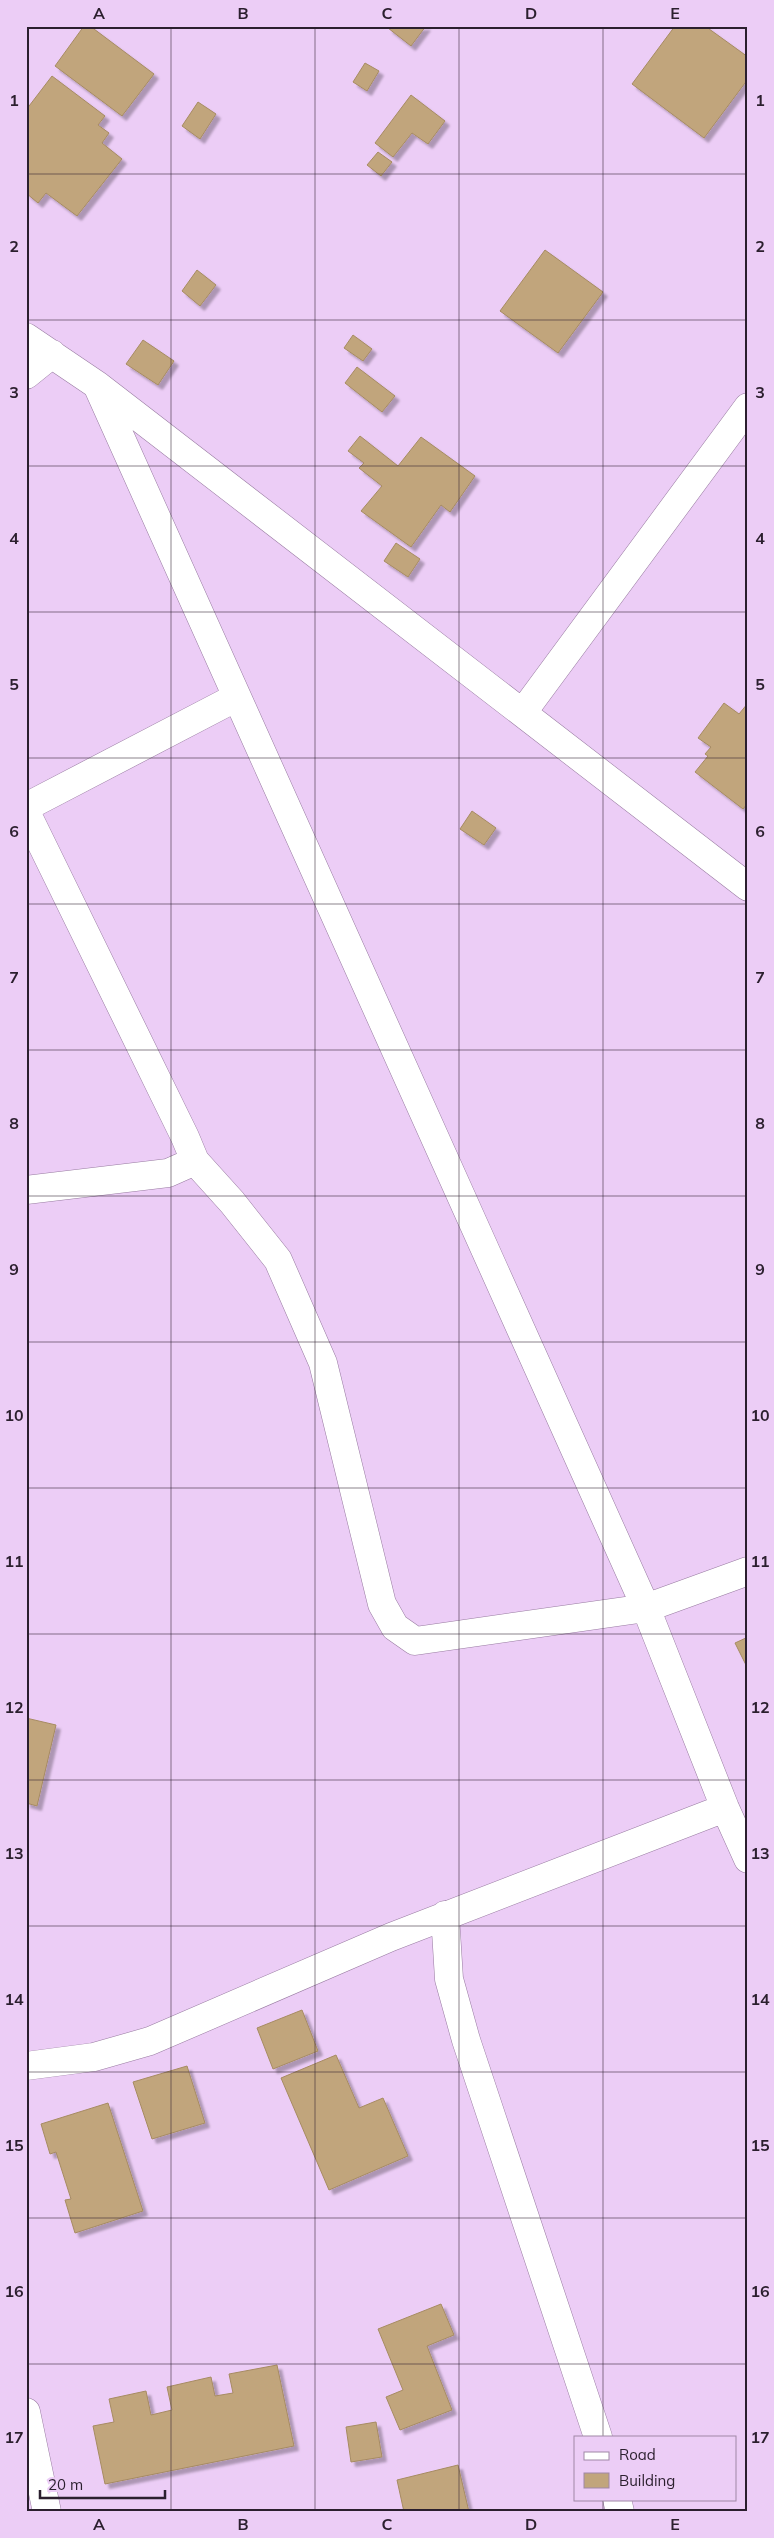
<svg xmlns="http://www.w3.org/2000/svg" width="774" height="2538" font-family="Mulish,sans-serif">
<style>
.building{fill:#c1a57c;stroke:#a68b62;filter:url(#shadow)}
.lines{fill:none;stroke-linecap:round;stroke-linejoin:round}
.street-casing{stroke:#987ba1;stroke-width:29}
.street{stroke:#fff;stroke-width:28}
.grid{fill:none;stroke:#2b1f2e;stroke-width:1;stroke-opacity:0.55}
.neatline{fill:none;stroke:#2b1f2e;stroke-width:2}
.grid-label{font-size:16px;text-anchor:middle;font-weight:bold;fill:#2b1f2e}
</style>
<defs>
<filter id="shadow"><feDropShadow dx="4.5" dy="4.5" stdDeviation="1" flood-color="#0004"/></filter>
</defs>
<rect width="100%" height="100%" fill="#eccdf6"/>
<!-- building -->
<path class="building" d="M84,26h6l64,48 -32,42 -67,-50z
M390,26h36l-15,20 -23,-18z
M675,26h30l43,31v22l-44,59 -72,-54z
M365,63l14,8 -12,20 -14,-9z
M52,76l53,40 -7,9 11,8 -7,10 20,16 -45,57 -31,-23 -8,10 -12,-10v-83z
M411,95l34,26 -17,23 -16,-11 -19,24 -18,-14z
M198,102l18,12 -16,25 -18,-13z
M378,152l14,10 -11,14 -14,-11z
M545,250l58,42 -45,61 -58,-42z
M197,270l19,15 -16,21 -18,-15z
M353,335l19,14 -9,12 -19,-13z
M143,340l31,21 -16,24 -32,-21z
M357,367l38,29 -13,16 -37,-29z
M360,436l38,30 23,-29 54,39 -25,36 -9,-7 -30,42 -50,-36 21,-25 -23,-18 5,-5 -16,-12z
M396,543l24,16 -12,18 -24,-16z
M724,703l15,11 9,-11v100l-5,6 -48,-37 13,-16 -3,-2 6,-7 -13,-9z
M472,811l24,17 -12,17 -24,-16z
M748,1637v32l-13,-26z
M26,1718l30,7 -19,81 -11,-3z
M302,2010l16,41 -45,18 -16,-41z
M336,2055l23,53 24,-10 25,58 -79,34 -48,-112z
M187,2066l18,57 -53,16 -19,-57z
M108,2103l35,108 -68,22 -10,-33 6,-1 -15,-47 -6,2 -9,-30z
M441,2304l13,31 -27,11 25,64 -52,20 -14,-33 17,-7 -25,-61z
M277,2365l17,81 -189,38 -12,-58 21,-4 -5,-23 37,-8 5,24 21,-5 -5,-23 44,-10 4,19 18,-3 -4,-19z
M376,2422l6,35 -31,5 -5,-35z
M458,2465l11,47h-65l-7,-32z"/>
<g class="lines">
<!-- street casing -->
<g class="street-casing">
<path id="street" d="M26,337l71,48 651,502
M26,375l26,-21
M97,385l549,1223 79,200 23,51
M523,712l225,-305
M26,807l211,-110
M26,812l159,325 10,24 37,41 46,58 45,103 59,241 13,23 20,14 231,-33 102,-37
M26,1190l142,-17 27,-12
M445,1915l4,64 17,61 132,397
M26,2066l68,-9 56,-16 241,-104 334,-129
M26,2412l21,100
M617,2499l3,13"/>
</g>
<!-- street -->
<use href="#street" class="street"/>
</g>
<!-- grid -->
<path class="grid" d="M171,26v2486M315,26v2486M459,26v2486M603,26v2411M26,174h722M26,320h722M26,466h722M26,612h722M26,758h722M26,904h722M26,1050h722M26,1196h722M26,1342h722M26,1488h722M26,1634h722M26,1780h722M26,1926h722M26,2072h722M26,2218h722M26,2364h722M603,2499v13"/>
<!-- border -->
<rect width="774" height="2538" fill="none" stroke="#eccdf6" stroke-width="55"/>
<!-- legend -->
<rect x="574" y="2436" width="162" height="65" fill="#eccdf6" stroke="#9f87a6"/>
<rect x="584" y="2452" width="25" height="8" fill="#ffffff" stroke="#9f87a6"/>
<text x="619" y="2460" font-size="15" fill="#2b1f2e">Road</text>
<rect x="584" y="2473" width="25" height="15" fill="#c1a57c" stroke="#9f87a6"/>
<text x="619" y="2486" font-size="15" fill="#2b1f2e">Building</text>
<!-- scale -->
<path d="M40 2490v8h125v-8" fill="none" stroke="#2b1f2e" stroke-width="2.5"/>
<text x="48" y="2490" font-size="15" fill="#2b1f2e" stroke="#eccdf6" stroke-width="4" paint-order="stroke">20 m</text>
<rect x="28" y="28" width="718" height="2482" class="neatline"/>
<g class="grid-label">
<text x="99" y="19">A</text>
<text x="243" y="19">B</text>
<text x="387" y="19">C</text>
<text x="531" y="19">D</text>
<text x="675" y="19">E</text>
<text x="14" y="106">1</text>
<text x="760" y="106">1</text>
<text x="14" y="252">2</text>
<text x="760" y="252">2</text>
<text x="14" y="398">3</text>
<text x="760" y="398">3</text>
<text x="14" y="544">4</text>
<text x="760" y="544">4</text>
<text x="14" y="690">5</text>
<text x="760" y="690">5</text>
<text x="14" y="837">6</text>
<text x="760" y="837">6</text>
<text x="14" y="983">7</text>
<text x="760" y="983">7</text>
<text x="14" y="1129">8</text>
<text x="760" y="1129">8</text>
<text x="14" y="1275">9</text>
<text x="760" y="1275">9</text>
<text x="14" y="1421">10</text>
<text x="760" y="1421">10</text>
<text x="14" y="1567">11</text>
<text x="760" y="1567">11</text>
<text x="14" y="1713">12</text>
<text x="760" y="1713">12</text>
<text x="14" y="1859">13</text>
<text x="760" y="1859">13</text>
<text x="14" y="2005">14</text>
<text x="760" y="2005">14</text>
<text x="14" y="2151">15</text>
<text x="760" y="2151">15</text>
<text x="14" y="2297">16</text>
<text x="760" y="2297">16</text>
<text x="14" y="2443">17</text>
<text x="760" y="2443">17</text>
<text x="99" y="2530">A</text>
<text x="243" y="2530">B</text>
<text x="387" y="2530">C</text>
<text x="531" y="2530">D</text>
<text x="675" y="2530">E</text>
</g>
</svg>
